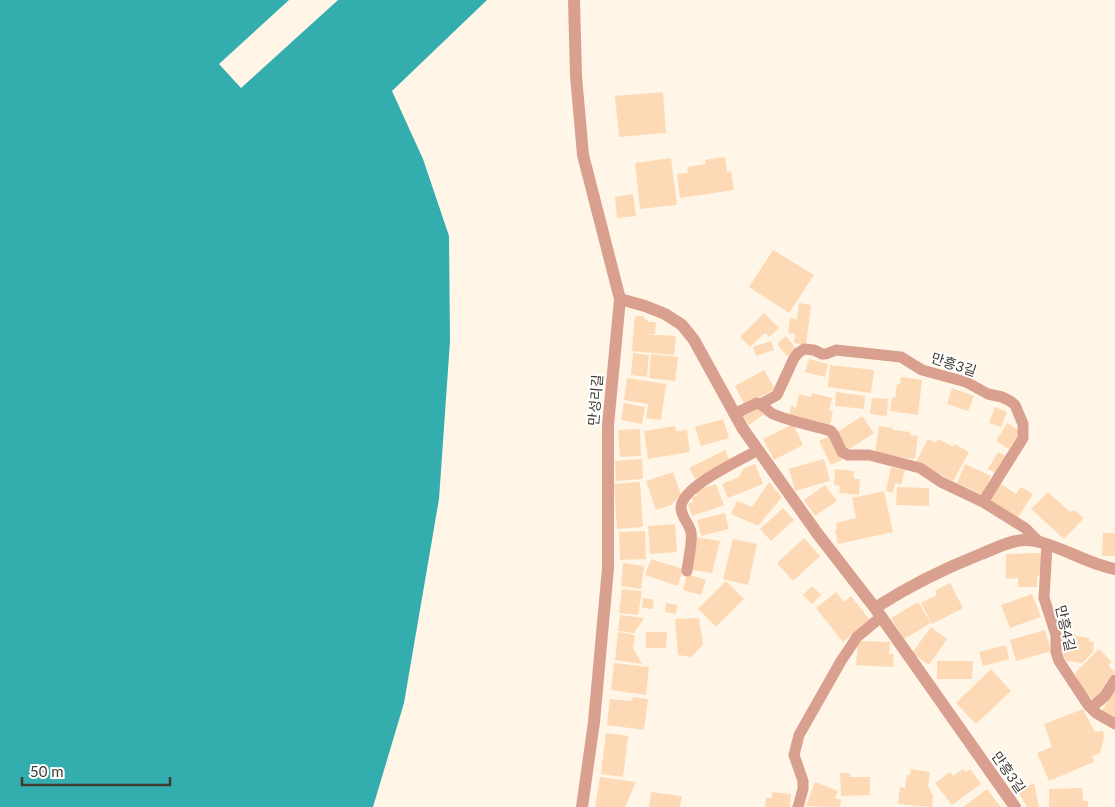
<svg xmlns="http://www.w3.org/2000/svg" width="1115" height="807" font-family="Lato,'Noto Sans KR',sans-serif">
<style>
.water{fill:#34adaf}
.building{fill:#fddab5}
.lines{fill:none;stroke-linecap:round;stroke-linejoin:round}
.service{stroke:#daa08f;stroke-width:11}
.minor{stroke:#daa08f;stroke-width:12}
.tertiary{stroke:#daa08f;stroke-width:12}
.labels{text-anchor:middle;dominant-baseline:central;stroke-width:4;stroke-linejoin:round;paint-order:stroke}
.street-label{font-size:14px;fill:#403c34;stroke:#fff}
</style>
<rect width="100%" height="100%" fill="#fff6e7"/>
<!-- water -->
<path class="water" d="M0,0h289l-70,64 22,24 97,-88h149l-95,91 31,68 26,77 1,105 -11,158 -35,204 -31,104h-373z"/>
<!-- building -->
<path class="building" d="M663,92l3,41 -47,4 -4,-41z
M725,157l2,15 4,-1 3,19 -54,8 -3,-24 11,-1 -1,-6 19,-3 -1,-4z
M671,158l6,47 -37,4 -5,-46z
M633,194l3,22 -19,2 -2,-21z
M773,250l41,25 -25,38 -40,-26z
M799,303l12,2 -5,40 -12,-2 1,-9 -7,-1 2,-15 7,1z
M764,313l15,15 -10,9 -4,-4 -15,14 -10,-10z
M635,316h9v3l4,1v2h8l-1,12h-12l33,2 -2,19 -42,-4z
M786,336l10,13 -9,7 -10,-12z
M771,341l3,9 -18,6 -3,-9z
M633,353l16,2 -2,22 -16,-2z
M651,354l27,3 -3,24 -26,-3z
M809,359l19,5 -3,13 -20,-5z
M830,365l44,5 -3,23 -43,-6z
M764,370l11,19 -30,16 -10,-19z
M901,377l21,3 -4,35 -28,-4 2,-14 3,1 2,-14h3z
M627,378l39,6 -5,36 -15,-2 2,-14 -24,-4z
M952,388l22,8 -6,15 -21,-7z
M836,392l29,4 -1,13 -29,-3z
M812,393l20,5 -3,13h4l-3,15 -41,-9 2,-11 5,2 3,-14 12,3z
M872,398l16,1 -1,17 -17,-2z
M624,403l21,4 -3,17 -21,-4z
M757,406l6,9 -14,10 -6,-9z
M995,407l12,5 -6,15 -12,-4z
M862,416l12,17 -26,17 -12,-17z
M723,419l6,19 -28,8 -6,-19z
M1007,423l13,8 -11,18 -13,-8z
M793,424l10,21 -29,15 -11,-21z
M675,426l1,5 11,-1 3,22 -42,7 -4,-28z
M879,426l14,2v2l17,2v3l8,1 -3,23 -40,-5z
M640,429l1,27 -21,1 -2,-27z
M830,436l12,24 -11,5 -12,-24z
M928,439l8,4 2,-4 15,8 1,-3 15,8 -16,29 -37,-19z
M725,450l5,11 -35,18 -6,-11z
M998,452l7,4 -10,17 -7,-4z
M642,459l1,20 -27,2 -1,-20z
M824,459l6,22 -35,10 -6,-22z
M755,464l8,20 -35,14 -6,-14 17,-7 4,-8z
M965,464l26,12 -8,19 -26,-12z
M891,467l14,3 -4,15 -6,-2 -2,10 -7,-2z
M835,469l19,2v8h6l-1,16 -20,-2 1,-7 -6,-1z
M673,472l8,22 -10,11 -15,5 -10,-29z
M640,482l3,45 -26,2 -3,-45z
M769,482l13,15 -24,29 -27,-12 6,-13 15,6z
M998,482l18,12 5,-7 12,7 -16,25 -31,-19z
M716,484l8,21 -32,11 -4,-12 5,-2 -1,-5 5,-1 -2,-5z
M825,485l12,16 -22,15 -11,-16z
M897,487l32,1v18l-33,-1z
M884,491l9,41 -55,12 -3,-14 2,-1 -1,-6 20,-5 -4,-20z
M1048,492l22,20 5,-2 9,8 -20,21 -33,-30z
M783,508l11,12 -23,21 -11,-12z
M725,513l4,16 -28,7 -4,-16z
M675,524l2,28 -27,2 -2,-28z
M645,531l1,28 -26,1 -1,-28z
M1103,533h12v23h-13z
M695,537l25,4 -8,32 -20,-3z
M804,538l16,18 -27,25 -16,-18z
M733,539l24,5 -9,41 -25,-6z
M1041,553v23h-4v11h-19v-9l-12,1v-25z
M651,559l32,10 -5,17 -33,-11z
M623,563l21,3 -3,23 -20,-3z
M687,574l19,6 -5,15 -18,-5z
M726,581l18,18 -28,28 -18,-18z
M950,583l13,25 -31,16 -11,-21 16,-8 -2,-4z
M812,586l9,9 -9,9 -9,-9z
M622,589l20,2 -4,24 -19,-2z
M836,592l8,10 7,-6 19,24 -27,22 -27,-34z
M1032,594l9,23 -31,11 -9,-23z
M643,598l11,2 -1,9 -11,-1z
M918,602l13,21 -27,16 -13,-21z
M666,603l11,2 -1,9 -11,-2z
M620,615l24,3 -10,15 -16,-2z
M699,618l4,26 -11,13 -14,-2 -3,-36z
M931,627l16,12 -18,26 -17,-12z
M1045,630l6,21 -35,10 -6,-21z
M618,632l17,3 -2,13 9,16 -27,-4z
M646,632h21l-1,16h-20z
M1062,632l13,1 1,3 14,2 -2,3 6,1 -1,10 -11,11 -16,-2 -5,-12z
M858,641l32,1 -1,12h5l-1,13 -37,-2z
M1006,645l3,14 -26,7 -4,-14z
M1099,649l13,13 -4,3 7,8 -10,10 3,3 -15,14 -10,-10 -8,-17z
M937,661h36l-1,18h-35z
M614,663l35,4 -3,28 -35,-5z
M991,669l20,22 -35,33 -20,-21z
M1114,691l1,1v28l-14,-8z
M633,697l15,2 -4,31 -37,-5 3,-26 22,2z
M1083,709l12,23 8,-1 1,6 -4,16 -8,3 2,6 -45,19 -12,-28 15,-6 -8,-23z
M606,733l22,3 -5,41 -22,-3z
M911,769l19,3 -2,14 5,10 -1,11 -34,-3 2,-17 5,1 2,-13h3z
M963,769l3,3 4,-3 11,15 -29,21 -17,-22 15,-11 3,4z
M840,773h10v4h20v18l-29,1z
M1011,773l10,13 -5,4 -10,-13z
M600,777l36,5 -11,25h-30z
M815,782l23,9 -3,7 7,2 -3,7 -33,-1z
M1034,783l5,24h-12l-9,-15z
M1082,788l1,13h5v6h-39v-18z
M987,789l14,18h-38z
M651,792l31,4 -2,11h-31z
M772,792l19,2 -1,13h-25l1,-9h6z"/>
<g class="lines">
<!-- service -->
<path class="service" d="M761,404l16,-9 17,-37 4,-5 6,-4 10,1 8,4h4l10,-4 65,7 21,13 44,12 22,12 14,3 8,4 5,4 8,19v14l-40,64
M734,414l23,-11c7,2 10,8 16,11 19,8 38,11 58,17l3,4 8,17 6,3h21l51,13 21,14 42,20 42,26 13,13
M1047,545l-3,53 12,37v17l3,9 29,44 8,8 19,11
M687,571c1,-10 6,-31 4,-39 -2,-9 -10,-15 -10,-25 1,-21 60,-47 77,-57
M1091,708l14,-12 10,-16
M798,807l5,-18v-8l-9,-26 5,-20 42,-74 16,-24 24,-20"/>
<!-- minor -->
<path class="minor" d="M620,299l25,7 20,8 17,11 12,15 49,89 74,104 58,75c34,-22 68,-39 106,-54 18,-7 35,-17 54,-13 26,5 53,23 80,28
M875,608l140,199"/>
<!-- tertiary -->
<path class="tertiary" d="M574,0l2,76 7,79 37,144 -12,126v143l-14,154 -12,85"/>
</g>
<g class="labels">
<!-- street labels -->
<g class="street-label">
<text transform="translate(954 364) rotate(18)">만흥3길</text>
<text transform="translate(595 400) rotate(-85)">만성리길</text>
<text transform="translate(1066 628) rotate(77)">만흥4길</text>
<text transform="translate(1009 772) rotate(55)">만흥3길</text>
</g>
</g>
<!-- scale -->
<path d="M22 777v8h148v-8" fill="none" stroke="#403c34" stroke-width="2.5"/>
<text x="30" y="777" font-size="15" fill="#403c34" stroke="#ffffff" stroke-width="4" paint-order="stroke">50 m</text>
</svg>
